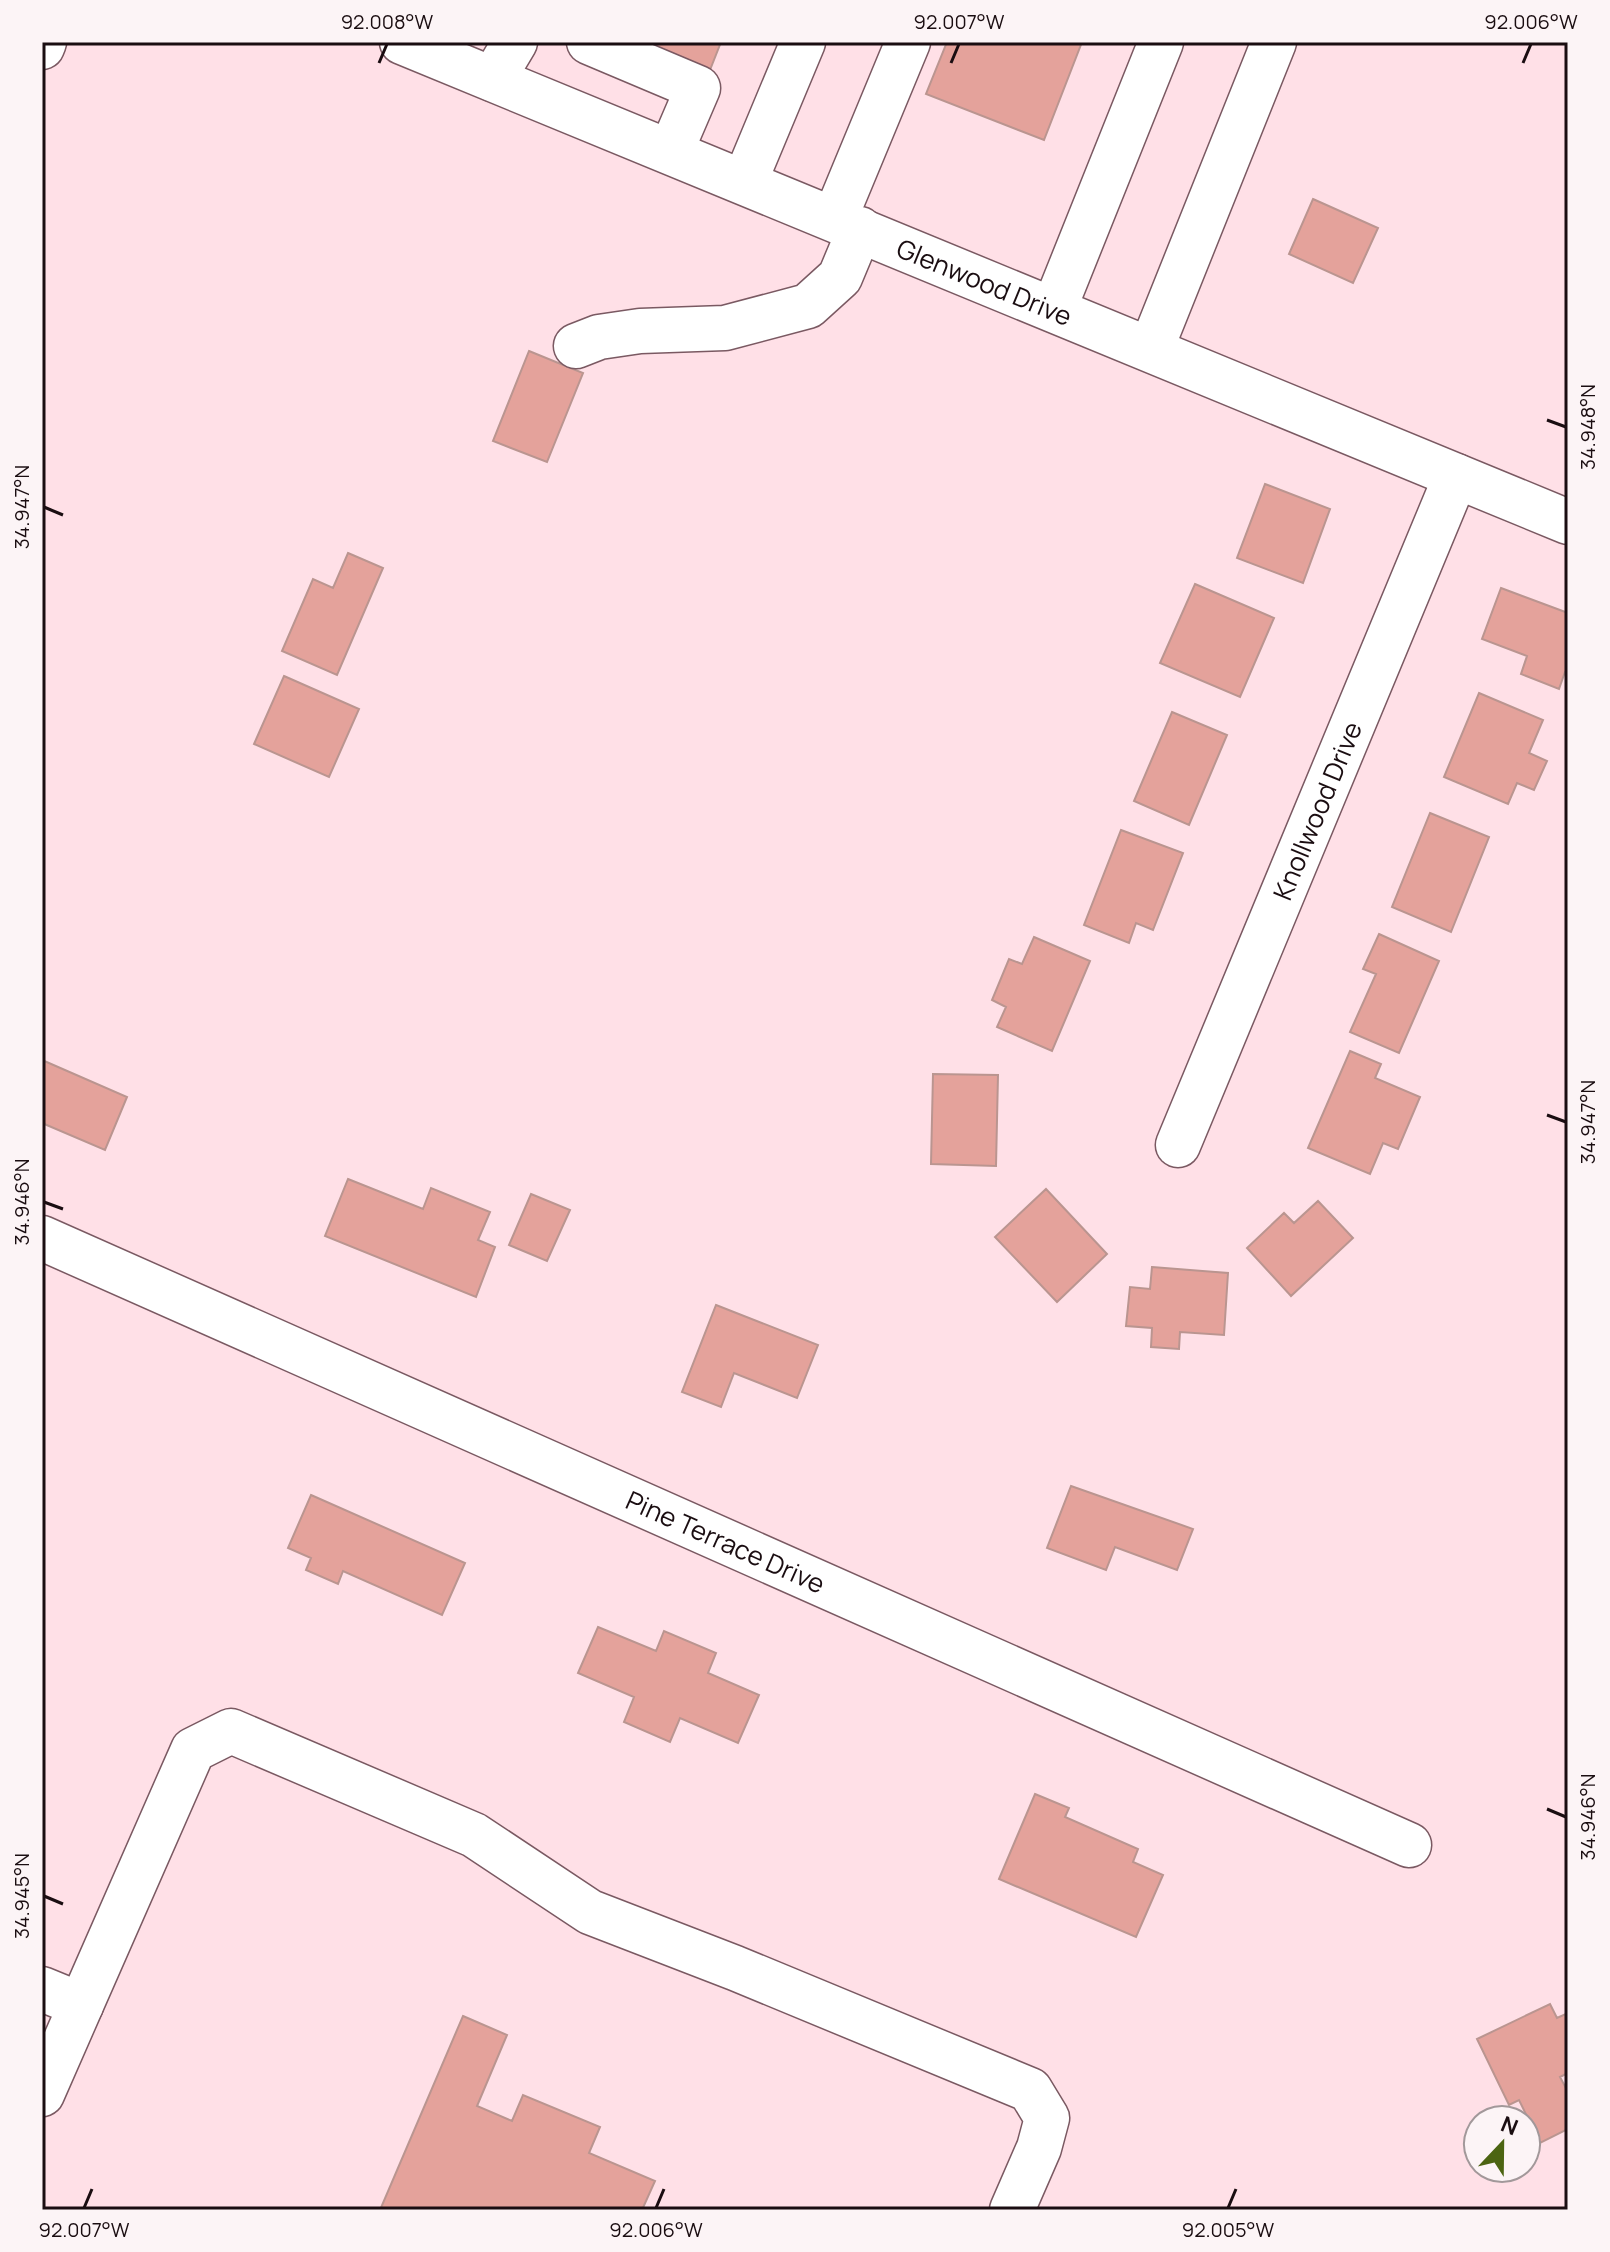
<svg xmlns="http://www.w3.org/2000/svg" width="1610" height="2252" font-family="Manrope,sans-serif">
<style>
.building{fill:#e4a29b;stroke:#ba9590;stroke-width:2}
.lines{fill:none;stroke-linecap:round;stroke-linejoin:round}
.minor-casing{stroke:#7a5962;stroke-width:47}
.major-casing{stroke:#7a5962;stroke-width:47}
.minor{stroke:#fff;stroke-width:44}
.major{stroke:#fff;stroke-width:44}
.ticks{fill:none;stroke:#1a0d11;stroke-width:3}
.labels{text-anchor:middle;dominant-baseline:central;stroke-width:8;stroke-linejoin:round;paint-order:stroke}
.street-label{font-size:26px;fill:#1a0d11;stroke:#fcf4f6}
.neatline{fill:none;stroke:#1a0d11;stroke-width:3}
.ticks-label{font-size:20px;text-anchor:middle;fill:#1a0d11}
</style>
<rect width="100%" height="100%" fill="#ffe0e7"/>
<!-- building -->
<path class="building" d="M643,42h78l-11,28z
M947,42h135l-38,98 -118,-46z
M1313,199l65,29 -25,55 -64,-29z
M529,351l54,22 -36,89 -54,-21z
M1265,484l65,25 -27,74 -66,-25z
M348,553l35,15 -46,107 -55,-24 31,-72 20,9z
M1195,584l79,34 -34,79 -80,-34z
M1501,588l67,25v60l-3,-1 -6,17 -38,-15 6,-18 -45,-17z
M284,676l75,33 -30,68 -75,-33z
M1479,693l64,27 -14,33 18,8 -13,29 -17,-7 -9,21 -64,-27z
M1172,712l55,23 -38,90 -55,-24z
M1430,813l59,24 -38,95 -59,-25z
M1121,830l62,23 -30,77 -17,-7 -7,20 -45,-18z
M1379,934l60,27 -40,92 -49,-21 26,-58 -13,-5z
M1034,937l56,24 -38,90 -55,-24 9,-20 -14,-7 17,-41 13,5z
M1350,1051l31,13 -6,14 45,19 -22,52 -15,-6 -13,31 -62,-26z
M42,1060l85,37 -22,53 -63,-27z
M933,1074l65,1 -2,91 -65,-2z
M348,1179l75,30 8,-21 59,24 -12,28 17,7 -19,50 -151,-61z
M1046,1189l61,65 -50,48 -62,-65z
M531,1194l39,16 -23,51 -38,-16z
M1318,1201l35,37 -62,58 -44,-48 37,-35 10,10z
M1152,1267l76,6 -4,62 -44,-3 -1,17 -28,-2 1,-19 -26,-2 4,-39 20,2z
M716,1305l102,40 -21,53 -63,-25 -13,34 -39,-15z
M1071,1486l122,43 -16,41 -62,-23 -9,23 -59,-22z
M311,1495l154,68 -23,52 -99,-44 -5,13 -32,-14 5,-12 -23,-10z
M598,1627l58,24 8,-20 52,22 -8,20 51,22 -21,48 -58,-25 -10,24 -46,-20 10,-25 -56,-24z
M1035,1794l34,14 -4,9 73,32 -5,13 30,13 -27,62 -137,-58z
M1550,2004l7,14 11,-5v60l-8,4 8,15v37l-28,14 -21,-43 -10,5 -32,-66z
M463,2016l44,19 -30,71 35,15 11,-26 77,32 -11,26 66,28 -13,29h-262z"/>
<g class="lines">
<!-- minor casing -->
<g class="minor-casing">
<g id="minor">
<path id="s1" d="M402,42l1166,480"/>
<path d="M589,42l109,46 -27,63"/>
<path d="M493,79l22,-37"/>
<path d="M745,181l58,-139"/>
<path d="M835,218l73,-176"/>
<path d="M1054,309l107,-267"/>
<path d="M576,346l23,-9 41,-6 85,-3 83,-22 32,-29 20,-48"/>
<path d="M1151,349l123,-307"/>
<path id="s2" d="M1178,1145l278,-669"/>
<path id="s3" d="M42,1238l1367,607"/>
<path d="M42,1989l39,16 -39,89"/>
<path d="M81,2005l112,-255 38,-19 243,104 116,77 145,56 295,122 17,28 -8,30 -27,62"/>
</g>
</g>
<!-- major casing -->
<g class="major-casing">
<path id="major" d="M42,47l2,-5"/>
</g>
<!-- minor -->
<use href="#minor" class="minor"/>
<!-- major -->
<use href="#major" class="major"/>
</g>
<!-- ticks -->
<path class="ticks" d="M379,63l8,-19M951,63l8,-19M1523,63l8,-19M1547,420l19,7M44,507l19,8M1547,1115l19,7M44,1202l19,7M1547,1809l19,8M44,1896l19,8M84,2208l8,-19M656,2208l8,-19M1228,2208l8,-19"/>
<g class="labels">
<!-- street labels -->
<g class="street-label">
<text stroke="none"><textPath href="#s1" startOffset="630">Glenwood Drive</textPath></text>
<text stroke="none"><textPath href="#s2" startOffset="362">Knollwood Drive</textPath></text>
<text stroke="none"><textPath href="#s3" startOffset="748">Pine Terrace Drive</textPath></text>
</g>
</g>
<!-- border -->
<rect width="1610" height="2252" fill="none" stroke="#fcf4f6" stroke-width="88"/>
<!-- north arrow -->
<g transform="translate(1502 2144) rotate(22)"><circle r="38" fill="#fcf4f6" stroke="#a2989a" stroke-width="2"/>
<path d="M0-6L14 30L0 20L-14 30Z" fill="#4c6412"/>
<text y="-12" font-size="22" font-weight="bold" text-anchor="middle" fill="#1a0d11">N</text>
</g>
<rect x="44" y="44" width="1522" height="2164" class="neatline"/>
<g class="ticks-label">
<text x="387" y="29">92.008°W</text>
<text x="959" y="29">92.007°W</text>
<text x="1531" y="29">92.006°W</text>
<text transform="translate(1588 427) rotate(-90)" y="7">34.948°N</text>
<text transform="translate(22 507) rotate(-90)" y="7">34.947°N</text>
<text transform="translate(1588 1122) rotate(-90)" y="7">34.947°N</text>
<text transform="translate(22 1202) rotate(-90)" y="7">34.946°N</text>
<text transform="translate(1588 1817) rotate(-90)" y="7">34.946°N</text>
<text transform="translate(22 1896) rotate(-90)" y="7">34.945°N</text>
<text x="84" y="2237">92.007°W</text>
<text x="656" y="2237">92.006°W</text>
<text x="1228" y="2237">92.005°W</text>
</g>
</svg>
